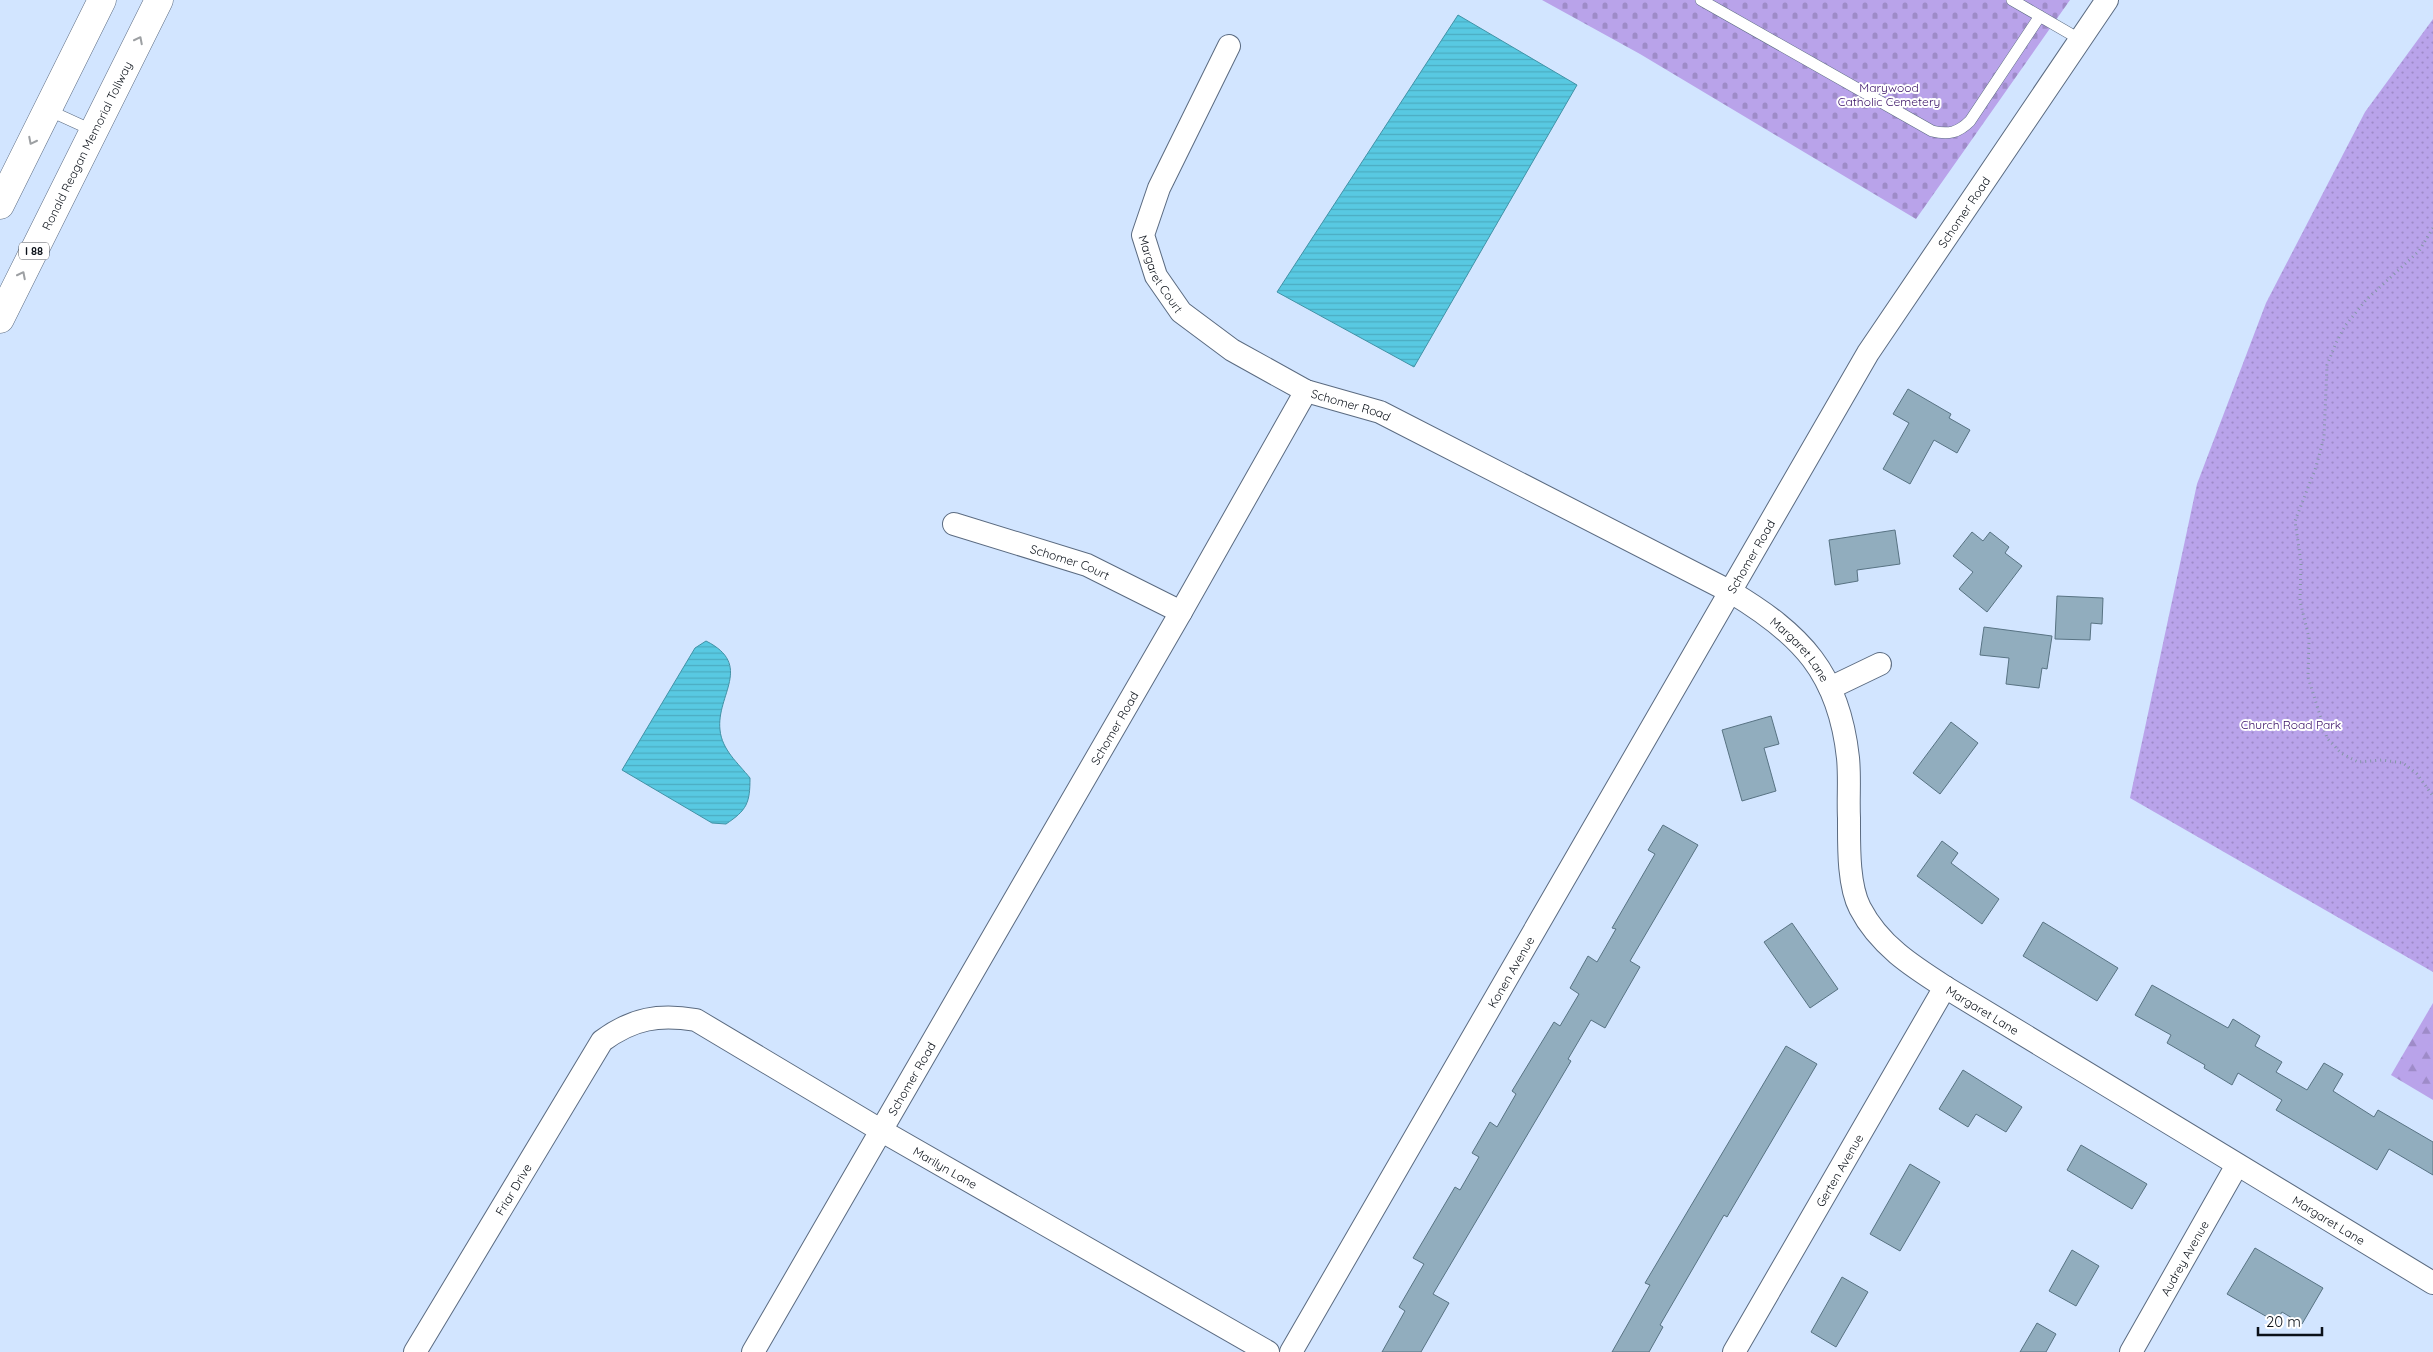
<svg xmlns="http://www.w3.org/2000/svg" width="2433" height="1352" font-family="Quicksand,sans-serif">
<style>
.forest{fill:url(#forest-firs)}
.cemetery{fill:url(#cemetery-stones)}
.park{fill:url(#park-dots)}
.water{fill:url(#water-rules);stroke:#4192a6}
.building{fill:#91adbe;stroke:#587383}
.lines{fill:none;stroke-linecap:round;stroke-linejoin:round}
.service-casing{stroke:#5b6b81;stroke-width:12}
.minor-casing{stroke:#5b6b81;stroke-width:24}
.motorway-casing{stroke:#5b6b81;stroke-width:29}
.path{stroke:#8796a9;stroke-width:3;stroke-dasharray:1 4;stroke-linecap:butt}
.service{stroke:#fff;stroke-width:11}
.minor{stroke:#fff;stroke-width:22}
.motorway{stroke:#fff;stroke-width:28}
.oneway{stroke:#9da0a3}
.labels{text-anchor:middle;dominant-baseline:central;stroke-width:4;stroke-linejoin:round;paint-order:stroke}
.shield{fill:#fff;stroke:#54585e;stroke-width:1}
.shield-label{font-size:11px;font-weight:bold;fill:#0b1119}
.park-label{font-size:12px;fill:#360d64;stroke:#fff}
.street-label{font-size:12px;fill:#0b1119;stroke:#fff}
</style>
<defs>
<pattern id="forest-firs" width="22" height="20" patternUnits="userSpaceOnUse" patternTransform="scale(1.25)"><rect width="22" height="20" fill="#b9a3ea"/><path d="M5 1l3.5 6h-7zM16 11l3.5 6h-7z" fill="#9e8bc8"/></pattern>
<pattern id="cemetery-stones" width="16" height="16" patternUnits="userSpaceOnUse" patternTransform="scale(1.25)"><rect width="16" height="16" fill="#b9a3ea"/><path d="M2 7V4a2 2 0 0 1 4 0v3zM10 15v-3a2 2 0 0 1 4 0v3z" fill="#9e8bc8"/></pattern>
<pattern id="park-dots" width="8" height="8" patternUnits="userSpaceOnUse" patternTransform="scale(1.25)"><rect width="8" height="8" fill="#b9a3ea"/><path d="M2 2h.1M6 6h.1" fill="none" stroke="#9e8bc8" stroke-width="1.8" stroke-linecap="round"/></pattern>
<pattern id="water-rules" width="6" height="5" patternUnits="userSpaceOnUse" patternTransform="scale(1.25)"><rect width="6" height="5" fill="#58c9e2"/><path d="M0 2.5h6" fill="none" stroke="#4bacc1"/></pattern>
</defs>
<rect width="100%" height="100%" fill="#d2e5ff"/>
<!-- forest -->
<path class="forest" d="M2433,1003v97l-42,-25z"/>
<!-- cemetery -->
<path class="cemetery" d="M1542,0h528l-154,219 -276,-165z"/>
<!-- park -->
<path class="park" d="M2433,19v953l-303,-174 67,-314 69,-181 99,-191z"/>
<!-- water -->
<path class="water" d="M1458,15l119,70 -163,282 -137,-75z
M706,641c48,24 10,54 14,89 2,20 18,33 30,48 0,25 -3,32 -24,46l-14,-1 -90,-53 73,-122z"/>
<!-- building -->
<path class="building" d="M1908,389l43,25 -2,4 21,12 -13,23 -23,-13 -24,44 -27,-15 26,-46 -16,-9z
M1895,530l5,34 -43,6 1,11 -23,4 -6,-45z
M1972,532l11,9 7,-9 19,15 -4,6 17,13 -35,46 -28,-23 14,-17 -20,-16z
M2057,596l46,2 -1,26 -11,-1 -1,17 -35,-1z
M1984,627l68,9 -5,33 -5,-1 -3,20 -33,-4 3,-26 -29,-3z
M1771,716l8,28 -15,4 12,43 -34,10 -20,-71z
M1951,722l27,21 -38,51 -27,-21z
M1663,825l35,20 -68,116 10,6 -35,61 -14,-8 -23,39 3,2 -138,233 16,9 -28,49h-39l23,-41 -6,-4 25,-43 -11,-6 42,-71 5,3 19,-33 -7,-4 18,-31 7,5 19,-33 -4,-3 42,-69 6,4 19,-32 -9,-6 18,-32 9,6 19,-33 -4,-1 43,-74 -7,-4z
M1942,841l16,12 -7,10 48,36 -17,25 -65,-48z
M2043,922l75,46 -21,33 -74,-45z
M1792,923l46,66 -28,19 -46,-66z
M2152,985l76,43 5,-9 27,17 -5,10 27,16 -6,10 31,18 17,-27 19,11 -10,17 41,26 4,-7 55,32v33l-44,-26 -12,21 -101,-60 6,-10 -44,-27 -6,12 -28,-17 1,-3 -38,-22 4,-8 -36,-20z
M1786,1046l31,18 -90,153 -3,-2 -64,110 3,2 -14,25h-37l38,-67 -5,-2z
M1963,1070l59,37 -16,25 -30,-18 -8,13 -29,-18z
M2081,1145l66,39 -15,25 -65,-39z
M1910,1164l30,18 -40,69 -30,-17z
M2255,1248l68,40 -21,36 -20,-12 -6,10 -49,-28z
M2072,1250l27,16 -23,40 -27,-15z
M1842,1277l26,15 -32,55 -25,-15z
M2037,1323l19,11 -10,18h-26z"/>
<g class="lines">
<!-- service casing -->
<g class="service-casing">
<path id="service" d="M1701,0l231,131c16,4 26,2 38,-10l70,-105
M2012,0l69,40
M48,110l46,21"/>
</g>
<!-- minor casing -->
<g class="minor-casing">
<g id="minor">
<path id="s1" d="M1229,46l-70,142 -16,47 13,41 25,36 51,38 74,41 74,21 351,180c70,42 108,81 117,166 2,20 0,41 1,60 0,27 -1,67 11,90 19,37 52,58 85,79l488,296"/>
<path id="s2" d="M954,524l133,41 94,47"/>
<path d="M1830,688l50,-24"/>
<path id="s3" d="M415,1352l187,-311c31,-23 57,-27 94,-21l186,111 386,221"/>
<path id="s4" d="M753,1352l428,-740 125,-221"/>
<path id="s5" d="M1291,1352l577,-999 239,-353"/>
<path id="s6" d="M1734,1352l211,-365"/>
<path id="s7" d="M2131,1352l106,-187"/>
</g>
</g>
<!-- motorway casing -->
<g class="motorway-casing">
<g id="motorway">
<path d="M0,205l102,-205"/>
<path id="s8" d="M0,319l159,-319"/>
</g>
</g>
<!-- path -->
<path class="path" d="M2433,228l-14,23 -53,49 -21,26 -9,17 -9,22 -3,72 -8,30 -21,54 6,41 -1,39 9,37 -1,39 19,61 14,15 17,9 24,-2 21,3 14,11 16,22"/>
<!-- service -->
<use href="#service" class="service"/>
<!-- minor -->
<use href="#minor" class="minor"/>
<!-- motorway -->
<use href="#motorway" class="motorway"/>
</g>
<!-- one-way arrows -->
<defs><path id="oneway-chevron" d="M-2-3.5L2.5 0L-2 3.5" fill="none" stroke-width="1.6" stroke-linecap="round" stroke-linejoin="round" transform="scale(1.25)"/></defs>
<g class="oneway">
<use href="#oneway-chevron" transform="translate(139 40) rotate(-63)"/>
<use href="#oneway-chevron" transform="translate(32 141) rotate(117)"/>
<use href="#oneway-chevron" transform="translate(22 275) rotate(-63)"/>
</g>
<g class="labels">
<!-- shield labels -->
<rect class="shield" x="19" y="242.5" width="30" height="17" rx="4"/>
<g class="shield-label">
<text x="34" y="251">I 88</text>
</g>
<!-- park labels -->
<g class="park-label">
<text x="1889" y="87">Marywood<tspan x="1889" dy="14">Catholic Cemetery</tspan></text>
<text x="2291" y="724">Church Road Park</text>
</g>
<!-- street labels -->
<g class="street-label">
<text stroke="none"><textPath href="#s8" startOffset="194">Ronald Reagan Memorial Tollway</textPath></text>
<text stroke="none"><textPath href="#s5" startOffset="1324">Schomer Road</textPath></text>
<text stroke="none"><textPath href="#s1" startOffset="251">Margaret Court</textPath></text>
<text stroke="none"><textPath href="#s1" startOffset="490">Schomer Road</textPath></text>
<text stroke="none"><textPath href="#s5" startOffset="919">Schomer Road</textPath></text>
<text stroke="none"><textPath href="#s2" startOffset="122">Schomer Court</textPath></text>
<text stroke="none"><textPath href="#s1" startOffset="1005">Margaret Lane</textPath></text>
<text stroke="none"><textPath href="#s4" startOffset="721">Schomer Road</textPath></text>
<text stroke="none"><textPath href="#s5" startOffset="439">Konen Avenue</textPath></text>
<text stroke="none"><textPath href="#s1" startOffset="1440">Margaret Lane</textPath></text>
<text stroke="none"><textPath href="#s4" startOffset="316">Schomer Road</textPath></text>
<text stroke="none"><textPath href="#s3" startOffset="752">Marilyn Lane</textPath></text>
<text stroke="none"><textPath href="#s6" startOffset="210">Gerten Avenue</textPath></text>
<text stroke="none"><textPath href="#s3" startOffset="190">Friar Drive</textPath></text>
<text stroke="none"><textPath href="#s1" startOffset="1845">Margaret Lane</textPath></text>
<text stroke="none"><textPath href="#s7" startOffset="108">Audrey Avenue</textPath></text>
</g>
</g>
<!-- scale -->
<path d="M2258 1327v8h64v-8" fill="none" stroke="#0b1119" stroke-width="2.5"/>
<text x="2266" y="1327" font-size="15" fill="#0b1119" stroke="#ffffff" stroke-width="4" paint-order="stroke">20 m</text>
</svg>
